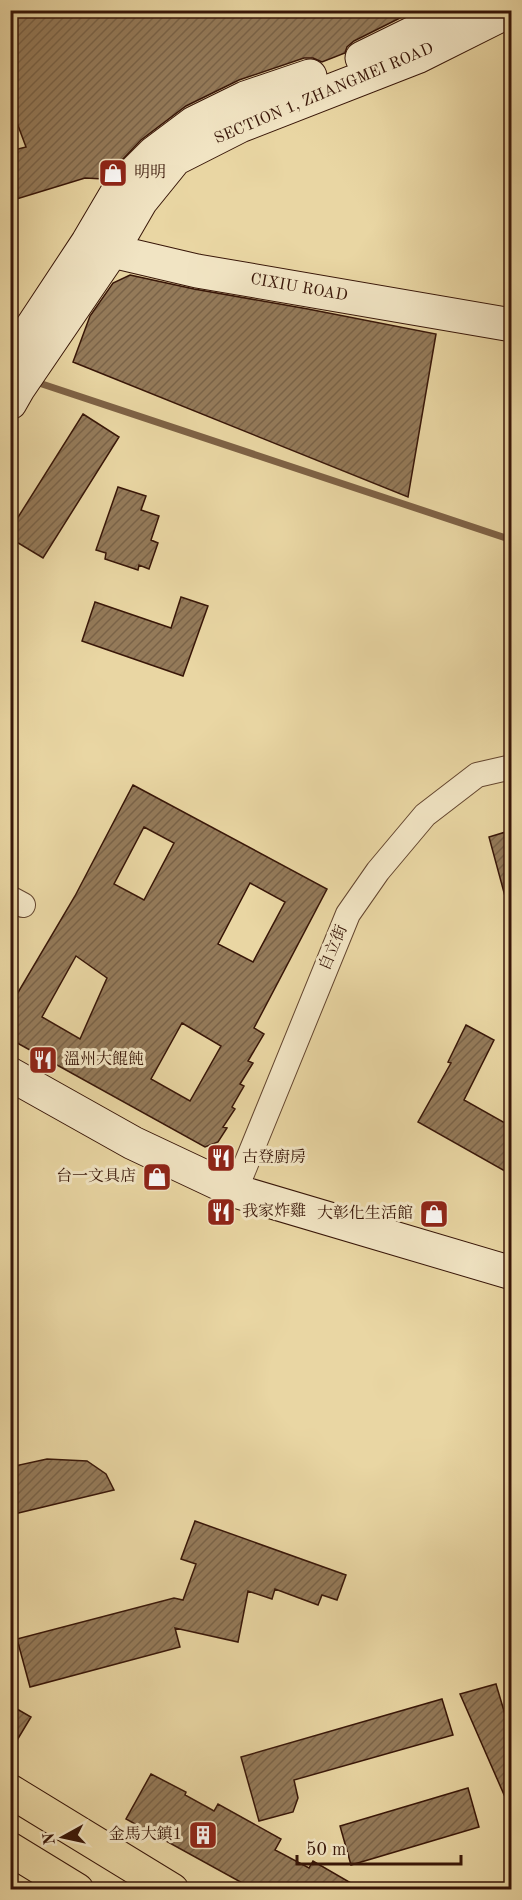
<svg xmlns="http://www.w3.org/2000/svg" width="522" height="1900" font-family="'Old Standard TT','Noto Serif TC',serif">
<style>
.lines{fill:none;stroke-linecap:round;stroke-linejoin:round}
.stream{stroke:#7e6245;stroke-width:7}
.building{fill:url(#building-hatch);stroke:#381608;stroke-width:1.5;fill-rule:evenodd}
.street-casing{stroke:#64462f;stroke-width:26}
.secondary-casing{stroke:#381608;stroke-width:35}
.primary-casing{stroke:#381608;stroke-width:35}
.street{stroke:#f1e4c3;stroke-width:24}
.secondary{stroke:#f1e4c3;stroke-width:33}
.primary{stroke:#e9d6a3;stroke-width:33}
.labels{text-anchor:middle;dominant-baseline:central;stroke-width:6;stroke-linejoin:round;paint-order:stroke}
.street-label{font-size:16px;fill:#381608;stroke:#f1e4c3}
.poi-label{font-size:16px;fill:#381608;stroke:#f1e4c3;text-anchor:start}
</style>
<defs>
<pattern id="building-hatch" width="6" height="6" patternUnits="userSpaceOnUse" patternTransform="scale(1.5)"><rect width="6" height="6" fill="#947a59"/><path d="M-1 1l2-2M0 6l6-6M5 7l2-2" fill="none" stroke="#7a6348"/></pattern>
</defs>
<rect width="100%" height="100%" fill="#e9d6a3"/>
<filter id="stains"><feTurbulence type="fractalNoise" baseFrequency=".00333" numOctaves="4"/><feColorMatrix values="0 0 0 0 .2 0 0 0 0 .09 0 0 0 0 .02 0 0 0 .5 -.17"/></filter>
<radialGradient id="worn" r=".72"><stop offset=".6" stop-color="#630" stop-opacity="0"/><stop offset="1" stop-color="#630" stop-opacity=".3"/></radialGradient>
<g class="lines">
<!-- stream -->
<path class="stream" d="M33,381l479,159"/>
</g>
<!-- building -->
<path class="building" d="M10,10h406l-62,31 -7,6 -2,6 -23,9 -9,-4h-9l-65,22 -53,26 -45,34 -37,39 -19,-1 -75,23v-50l16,-4 -16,-43z
M130,275l64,14 114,20 128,25 -28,163 -335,-135 17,-46 23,-33z
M83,414l36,23 -76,121 -33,-20v-8z
M118,487l28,9 -5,14 18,6 -8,24 7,3 -9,26 -10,-4 -1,5 -33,-11 1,-6 -10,-3z
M181,597l27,9 -25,70 -101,-35 13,-39 76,26z
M133,785l194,104 -73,139 10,6 -16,27 5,2 -13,21 4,2 -12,21 3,2 -12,18 4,1 -9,14 -13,5 -195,-108v-33l65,-110zM144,827l30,16 -30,57 -30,-16zM250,883l35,19 -32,60 -35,-18zM76,956l31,22 -27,61 -38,-22zM182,1023l39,23 -31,55 -39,-22z
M512,830v69l-6,1 -17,-63z
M466,1025l28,15 -30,60 48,27v48l-94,-53 33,-59 -3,-1z
M47,1459l40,2 19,13 8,16 -104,25v-48z
M195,1521l151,54 -9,25 -15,-5 -4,10 -43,-16 -3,10 -24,-8 -10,51 -63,-14 5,19 -150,40 -13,-48 157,-41 9,2 13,-36 -15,-5z
M496,1684l16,54v75l-52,-119z
M442,1699l11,36 -159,45 4,18 -5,14 -34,9 -18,-64z
M10,1705l21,12 -21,35z
M151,1774l35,18 -1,3 29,16 4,-7 63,35 -6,11 34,18 4,-7 50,29h-108l-129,-71z
M468,1788l11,39 -128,38 -11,-39z"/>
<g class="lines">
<!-- street casing -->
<g class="street-casing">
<path id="street" d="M10,898l13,7
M235,1191l113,-277 30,-43 47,-56 52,-40 35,-8"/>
</g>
<!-- secondary casing -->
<g class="secondary-casing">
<path id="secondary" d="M362,58l98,-48
M92,244l20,7 85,20 315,54
M10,360l78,-118 33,-56 33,-33 40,-30 51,-25 65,-22
M10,403l8,-14 94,-138 29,-50 34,-42 65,-33 177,-69 94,-47
M10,1074l123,69 102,48 277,82"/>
</g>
<!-- primary casing -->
<g class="primary-casing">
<path id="primary" d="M10,1791l162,99
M10,1849l67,41"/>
</g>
<!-- street -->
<use href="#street" class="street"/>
<!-- secondary -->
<use href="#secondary" class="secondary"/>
<!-- primary -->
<use href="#primary" class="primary"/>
</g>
<!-- icons -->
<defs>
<g id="shop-square" transform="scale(1.5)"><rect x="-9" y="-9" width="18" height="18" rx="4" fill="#8f2418" stroke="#f1e4c3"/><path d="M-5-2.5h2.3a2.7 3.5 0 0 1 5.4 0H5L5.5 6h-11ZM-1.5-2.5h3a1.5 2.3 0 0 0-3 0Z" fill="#fff"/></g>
<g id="restaurant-square" transform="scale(1.5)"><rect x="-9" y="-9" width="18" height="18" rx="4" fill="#8f2418" stroke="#f1e4c3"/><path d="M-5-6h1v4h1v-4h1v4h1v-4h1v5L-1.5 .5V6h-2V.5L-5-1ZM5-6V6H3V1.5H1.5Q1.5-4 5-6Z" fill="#fff"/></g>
<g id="building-square" transform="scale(1.5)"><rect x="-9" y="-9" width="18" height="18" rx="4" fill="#8f2418" stroke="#f1e4c3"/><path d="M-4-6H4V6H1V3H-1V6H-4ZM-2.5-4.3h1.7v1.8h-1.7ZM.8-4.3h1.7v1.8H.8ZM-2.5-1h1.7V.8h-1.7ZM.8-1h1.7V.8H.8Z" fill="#fff"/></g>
</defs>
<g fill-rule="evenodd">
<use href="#shop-square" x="113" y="173"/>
<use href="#restaurant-square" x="43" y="1060"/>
<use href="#restaurant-square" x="221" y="1158"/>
<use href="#shop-square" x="157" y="1177"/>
<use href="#restaurant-square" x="221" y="1212"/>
<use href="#shop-square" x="434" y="1214"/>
<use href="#building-square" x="203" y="1835"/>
</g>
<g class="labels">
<!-- street labels -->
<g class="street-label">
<text transform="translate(324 94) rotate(-23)">SECTION 1, ZHANGMEI ROAD</text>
<text transform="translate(299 288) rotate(10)">CIXIU ROAD</text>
<text transform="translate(334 948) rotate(-67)">自立街</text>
</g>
<!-- poi labels -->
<g class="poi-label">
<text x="134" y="173">明明</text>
<text x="64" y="1060">溫州大餛飩</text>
<text x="242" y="1158">古登廚房</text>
<text x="136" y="1177" text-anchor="end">台一文具店</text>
<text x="242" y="1212">我家炸雞</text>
<text x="413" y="1214" text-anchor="end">大彰化生活館</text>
<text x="182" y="1835" text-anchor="end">金馬大鎮1</text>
</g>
</g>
<!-- margin -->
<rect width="522" height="1900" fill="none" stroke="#e9d6a3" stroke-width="36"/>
<rect x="12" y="12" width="498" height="1876" fill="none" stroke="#381608" stroke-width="3"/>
<rect x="18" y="18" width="486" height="1864" fill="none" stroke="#381608" stroke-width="1.5"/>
<!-- north arrow -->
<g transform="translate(63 1837) rotate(262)" stroke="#f1e4c3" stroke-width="4.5" paint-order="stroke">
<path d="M0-4.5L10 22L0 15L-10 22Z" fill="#381608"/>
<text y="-9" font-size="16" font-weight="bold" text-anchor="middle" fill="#381608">N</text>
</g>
<!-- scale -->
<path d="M297 1855v9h164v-9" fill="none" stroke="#381608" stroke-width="3"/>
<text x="306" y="1855" font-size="18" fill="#381608" stroke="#f1e4c3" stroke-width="4.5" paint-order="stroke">50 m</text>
<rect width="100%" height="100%" filter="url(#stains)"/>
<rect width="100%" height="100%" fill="url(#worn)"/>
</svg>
